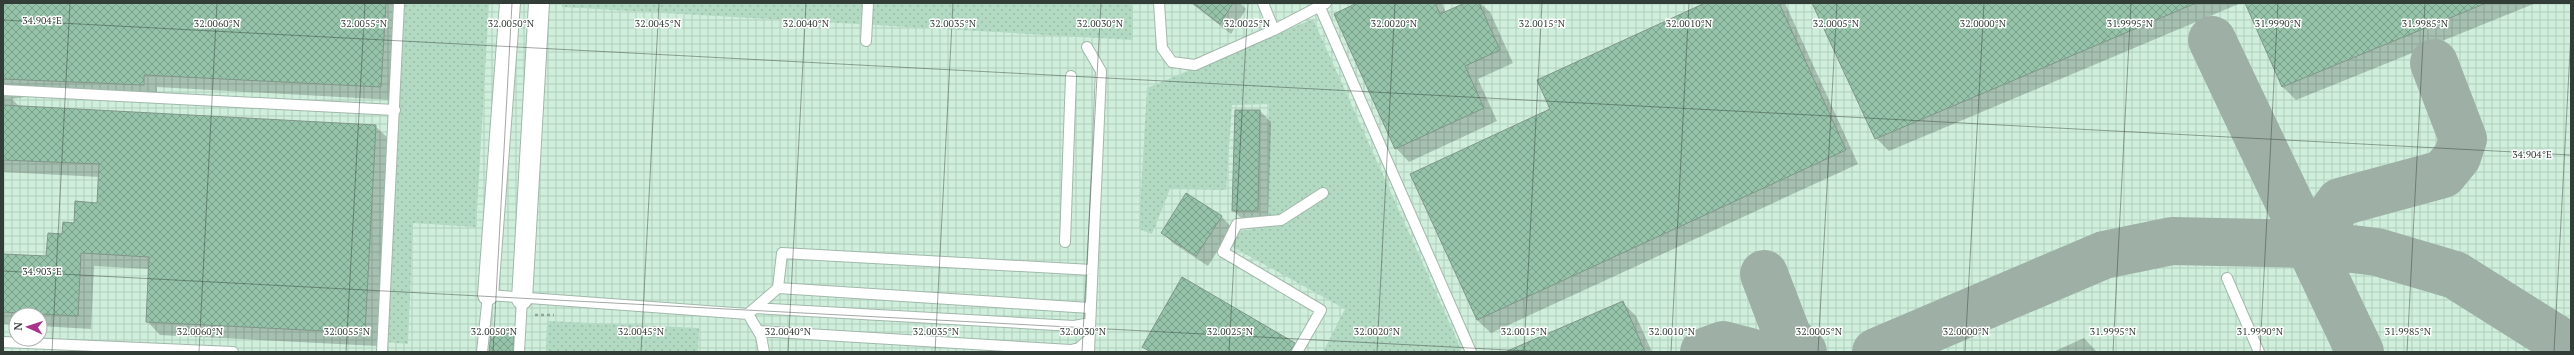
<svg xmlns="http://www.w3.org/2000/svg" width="2574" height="355" font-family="'PT Serif',serif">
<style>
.industrial{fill:url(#industrial-grid);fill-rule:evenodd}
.green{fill:url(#green-dots)}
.shadow{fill:#0003}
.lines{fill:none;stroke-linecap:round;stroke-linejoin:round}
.taxiway{stroke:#9eb0a6;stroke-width:48}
.building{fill:url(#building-cross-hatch);stroke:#809689}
.service-casing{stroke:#a1b8ab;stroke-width:12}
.minor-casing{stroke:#a1b8ab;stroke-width:22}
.path{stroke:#91a298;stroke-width:2.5;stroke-dasharray:3 3;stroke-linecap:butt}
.service{stroke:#fff;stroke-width:10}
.minor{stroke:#fff;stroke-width:20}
.ticks{fill:none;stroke:#333d37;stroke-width:1;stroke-opacity:0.45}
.ticks-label{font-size:10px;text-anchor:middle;fill:#333d37;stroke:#fff;stroke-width:3;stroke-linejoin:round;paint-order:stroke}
</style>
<defs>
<pattern id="industrial-grid" width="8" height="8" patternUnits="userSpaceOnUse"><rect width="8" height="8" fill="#cfefdc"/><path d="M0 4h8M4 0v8" fill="none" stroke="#b2cebd"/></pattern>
<pattern id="green-dots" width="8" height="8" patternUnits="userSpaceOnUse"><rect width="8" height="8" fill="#b2d9c2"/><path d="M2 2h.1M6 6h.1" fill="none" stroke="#9abba7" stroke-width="1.8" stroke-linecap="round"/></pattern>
<pattern id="building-cross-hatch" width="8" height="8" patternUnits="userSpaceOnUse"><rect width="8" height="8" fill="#95c3a9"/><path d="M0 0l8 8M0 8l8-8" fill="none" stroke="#7aa08a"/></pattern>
</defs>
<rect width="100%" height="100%" fill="#e1f9eb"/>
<!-- industrial -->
<path class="industrial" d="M3,3h2568v349h-2568zM16,315h24v24h-24z"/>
<!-- green -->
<path class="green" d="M405,3h84l-13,224 -63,-4 -5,121 -21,-2z
M562,3h571v37l-571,-33z
M1313,19l145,323 2,10h-137l22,-43 -114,-63 8,-15 29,-4 1,-123 -37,1 -6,85 -56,-1 -18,45 -13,-5 8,-141z
M547,321l152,7 -1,24h-152z"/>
<!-- shadow -->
<path class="shadow" d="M3,3h396l-5,97 -237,-13v10l-132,-5v5l-13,2 8,8 355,19 14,13 -11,207 -218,-11 -13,-14 2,-52 -55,-3 -3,63 -51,-3v-11h-24v10l-13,-1v-69l44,2 28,-33 23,-20 2,-27 -97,-5z
M1191,3h49l6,6 -15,25z
M1359,3h83l4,10 21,-10h13l10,9 23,51 -35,16 19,42 -88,41 -13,-14z
M1707,3h78l73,161 -367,169 -14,-13 -66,-146 140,-64z
M1813,3h428l-352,148 -13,-13z
M2246,3h290l-240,97 -13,-13z
M1260,111l11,11 -3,100 -24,-1 -11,-11z
M1187,194l35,23 10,11 -24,38 -35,-23 -11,-10z
M1623,303l13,13 16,36h-130z
M513,335l8,7v10h-32z
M2084,338l13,14h-44z
M1294,343l9,9h-154l-6,-6z"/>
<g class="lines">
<!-- taxiway -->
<path class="taxiway" d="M2212,40l148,312
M2310,244l30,-42 103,-28 14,-17 6,-18 -29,-76
M1764,274l24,63 15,15
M1704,352l19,-7 27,7
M1876,352l228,-97 68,-14 138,3 67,8 78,23 116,73"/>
</g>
<!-- building -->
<path class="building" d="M3,3h383l-5,84 -237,-12v10l-141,-6z
M1193,3h40l-13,21z
M1357,3h78l5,11 25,-11h14l21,47 -35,16 19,42 -89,41 -61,-135z
M1705,3h74l67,147 -369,170 -67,-146 140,-65 -13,-29z
M1812,3h384l-321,136z
M2245,3h241l-204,84z
M3,105l373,20 -11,208 -219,-11 3,-65 -68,-4 -3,63 -75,-4v-58l43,2 2,-23 14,1 1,-12 11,1 1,-22 22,2 2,-39 -96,-4z
M1235,110h25l-2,101h-26z
M1186,193l36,23 -26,40 -35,-23z
M1182,277l113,66 -4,9h-140l-9,-5z
M1623,301l22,51h-140z
M491,332l23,2 -1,18h-24z"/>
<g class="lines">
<!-- service casing -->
<g class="service-casing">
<path id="service" d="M1159,3l3,45 10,14 23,3 79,-35
M1263,3l11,27 52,-27
M1318,3l153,349
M866,41l2,-38
M1087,47l14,24 -12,281
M3,90l392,20
M1065,242l6,-166
M2227,278l32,74
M778,288l4,-35 310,17
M755,308l319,18 16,-3
M748,314l13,22 3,16
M758,331l313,19 8,-2 10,-9
M3,342l230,10
M382,352l17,-349
M482,352l6,-57 260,19 30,-26 312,20
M519,352l3,-53
M1297,352l24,-42 -98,-58 14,-28 44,-4 42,-27"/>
</g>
<!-- minor casing -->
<g class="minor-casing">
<path id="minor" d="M488,295l22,-292
M522,299l17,-296"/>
</g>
<!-- path -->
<path class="path" d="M535,315h19"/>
<!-- service -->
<use href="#service" class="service"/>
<!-- minor -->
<use href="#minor" class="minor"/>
</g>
<!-- ticks -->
<path class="ticks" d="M3,20l2568,135M3,271l1543,81M52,352l18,-349M199,352l18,-349M346,352l19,-349M493,352l19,-349M641,352l18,-349M788,352l18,-349M935,352l18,-349M1082,352l19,-349M1229,352l19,-349M1377,352l18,-349M1524,352l18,-349M1671,352l18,-349M1818,352l19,-349M1965,352l19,-349M2113,352l18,-349M2260,352l18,-349M2407,352l18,-349M2554,352l17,-319"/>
<g class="ticks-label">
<text x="42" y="24">34.904°E</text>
<text x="1542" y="27">32.0015°N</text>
<text x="1689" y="27">32.0010°N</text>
<text x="1983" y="27">32.0000°N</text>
<text x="2130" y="27">31.9995°N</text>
<text x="2278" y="27">31.9990°N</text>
<text x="2425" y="27">31.9985°N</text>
<text x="217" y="27">32.0060°N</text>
<text x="364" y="27">32.0055°N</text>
<text x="511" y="27">32.0050°N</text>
<text x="658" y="27">32.0045°N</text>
<text x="806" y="27">32.0040°N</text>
<text x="953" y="27">32.0035°N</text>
<text x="1100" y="27">32.0030°N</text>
<text x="1247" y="27">32.0025°N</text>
<text x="1394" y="27">32.0020°N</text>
<text x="1836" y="27">32.0005°N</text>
<text x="2532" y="158">34.904°E</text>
<text x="42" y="275">34.903°E</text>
<text x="200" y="335">32.0060°N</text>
<text x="347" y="335">32.0055°N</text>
<text x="494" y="335">32.0050°N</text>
<text x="641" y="335">32.0045°N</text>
<text x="788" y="335">32.0040°N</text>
<text x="936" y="335">32.0035°N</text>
<text x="1083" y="335">32.0030°N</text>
<text x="1230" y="335">32.0025°N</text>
<text x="1377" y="335">32.0020°N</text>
<text x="1524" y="335">32.0015°N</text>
<text x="1672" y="335">32.0010°N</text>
<text x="1819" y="335">32.0005°N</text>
<text x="1966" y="335">32.0000°N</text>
<text x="2113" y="335">31.9995°N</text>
<text x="2260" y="335">31.9990°N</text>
<text x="2408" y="335">31.9985°N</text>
</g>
<!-- border -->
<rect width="2574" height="355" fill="none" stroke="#333d37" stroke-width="8"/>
<!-- north arrow -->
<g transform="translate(28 327) rotate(273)"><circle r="19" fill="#ffffff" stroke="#adb1af"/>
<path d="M0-3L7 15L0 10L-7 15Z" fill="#a9338b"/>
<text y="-6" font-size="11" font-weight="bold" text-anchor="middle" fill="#333d37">N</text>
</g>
</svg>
